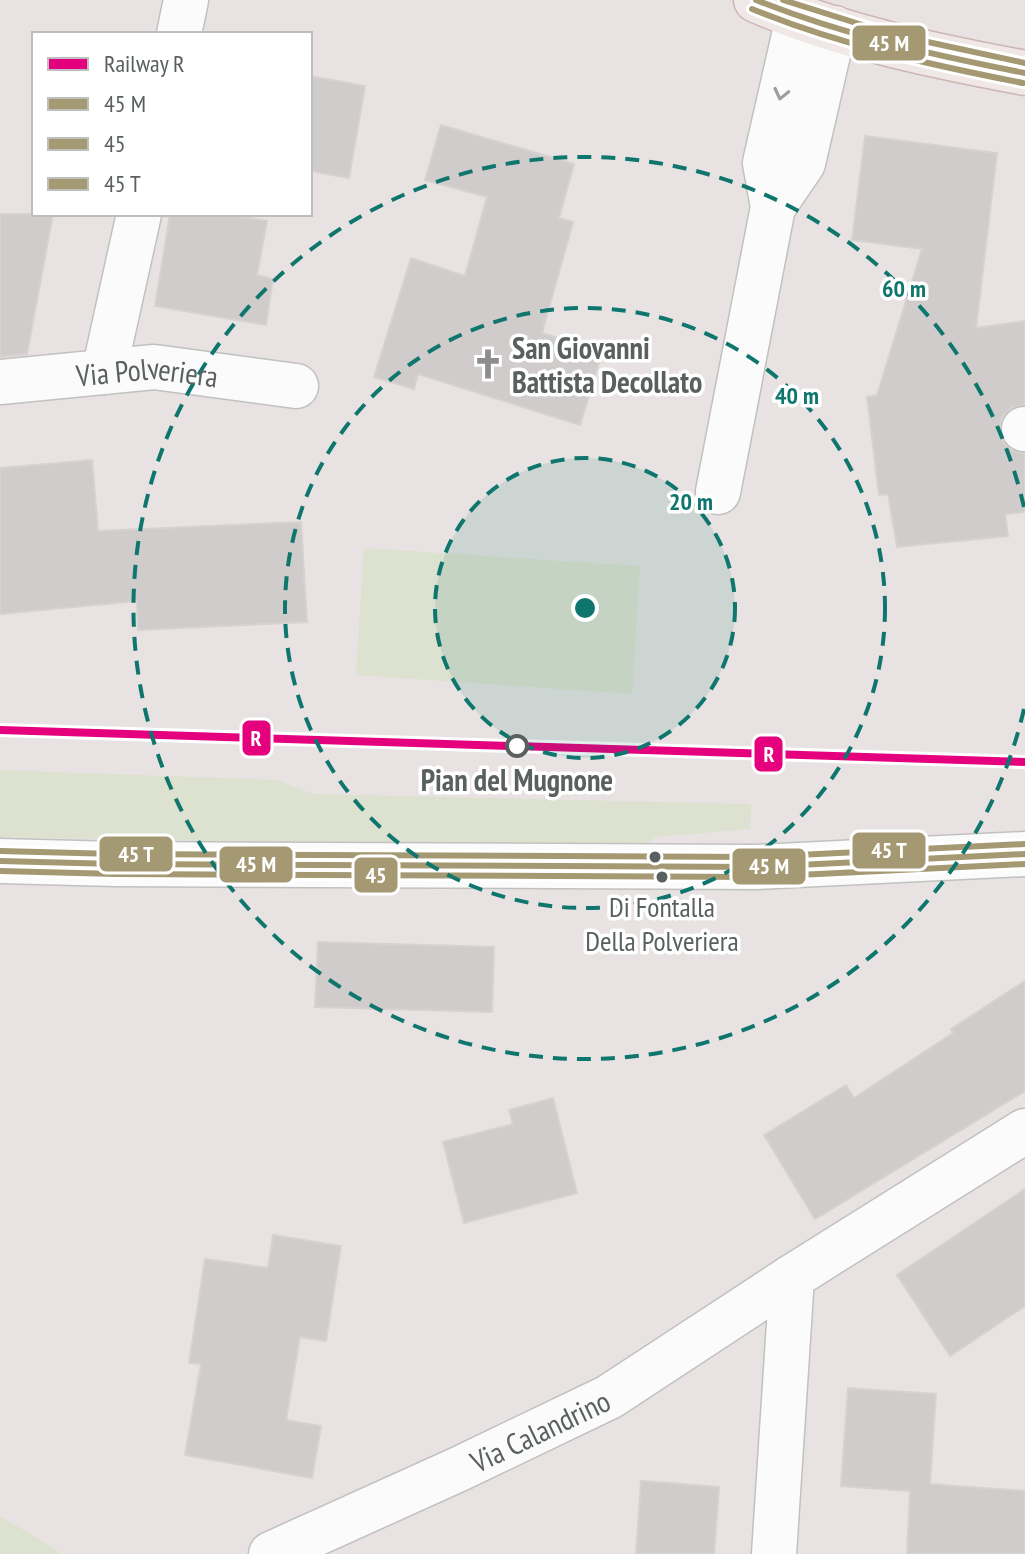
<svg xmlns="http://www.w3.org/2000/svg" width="1025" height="1554" font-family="'PT Sans Narrow',sans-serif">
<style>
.green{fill:#dde1cf}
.building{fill:#cfcccb;stroke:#d7d2d2;stroke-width:2}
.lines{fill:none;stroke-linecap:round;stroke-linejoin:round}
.minor-casing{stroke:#c1c1c0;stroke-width:47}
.major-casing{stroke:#ceb5b3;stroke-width:47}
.minor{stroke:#fcfbfb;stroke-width:44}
.major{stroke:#f0e8e6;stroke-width:44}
.bus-1-casing{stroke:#fff;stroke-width:12}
.bus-2-casing{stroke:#fff;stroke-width:12}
.bus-3-casing{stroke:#fff;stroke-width:12}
.bus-1{stroke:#a49972;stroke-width:6}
.bus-2{stroke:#a49972;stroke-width:6}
.bus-3{stroke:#a49972;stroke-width:6}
.rail-1-casing{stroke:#fff;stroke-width:14}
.rail-1{stroke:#e5007d;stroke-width:8}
.oneway{stroke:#9a9e9d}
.ring{fill:none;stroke:#0f766e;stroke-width:4;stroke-dasharray:14 10}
.stop-dot{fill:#fff;stroke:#59605f;stroke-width:4}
.bus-dot{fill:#59605f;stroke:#fff;stroke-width:3}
.labels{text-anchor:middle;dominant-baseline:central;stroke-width:7;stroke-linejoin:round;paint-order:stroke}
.bus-label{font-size:28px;fill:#59605f;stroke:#fff}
.poi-label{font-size:30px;font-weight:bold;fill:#59605f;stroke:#fff;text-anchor:start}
.street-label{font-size:30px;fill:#59605f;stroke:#fff}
.stop-label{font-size:30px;font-weight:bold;fill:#59605f;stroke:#fff}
.centre{fill:#0f766e;stroke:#fff;stroke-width:4}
.ring-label{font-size:24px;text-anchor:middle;font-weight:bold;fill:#0f766e;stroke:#fff;stroke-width:7;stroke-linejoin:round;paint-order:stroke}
.line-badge{stroke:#fff;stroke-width:3}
.badge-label{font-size:22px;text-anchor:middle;font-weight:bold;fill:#fff}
</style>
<rect width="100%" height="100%" fill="#e8e3e2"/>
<!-- green -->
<path class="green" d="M364,548l276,18 -8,128 -276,-19z
M0,770l276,10 38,14 437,10 -1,25 -94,8 -14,12 -642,-12z
M0,1516l54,32 6,6h-60z"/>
<!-- building -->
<path class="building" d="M310,76l55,10 -16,92 -39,-7z
M441,125l133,39 -15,54 14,4 -31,111 60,20 -22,72 -162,-51 -4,15 -40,-12 37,-119 54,18 22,-79 -62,-17z
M865,136l132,17 -21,175 49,-7v83l-14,4 -9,9 -3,11 3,13 9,9 14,4v58l-20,2 3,22 -111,11 -9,-53 -9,1 -12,-98 10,-2 45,-146 -70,-9z
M0,214h53l-26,140 -27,3z
M170,214h56l41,7 -10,54 16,4 -7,46 -111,-19z
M92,460l6,71 203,-9 6,100 -169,8 -1,-29 -137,13v-146z
M318,942l176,5 -2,65 -177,-5z
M1025,981v110l-210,128 -51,-84 82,-50 8,13 99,-65 -2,-4z
M553,1098l24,95 -113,30 -21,-81 70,-18 -4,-14z
M1025,1189v117l-75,50 -53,-81z
M273,1235l68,11 -15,95 -26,-4 -14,83 35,6 -9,52 -127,-23 16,-91 -12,-1 16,-104 63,9z
M848,1388l88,6 -6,90 95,7v63h-118l3,-63 -69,-5z
M641,1481l78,6 -5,67h-78z"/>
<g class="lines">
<!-- minor casing -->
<g class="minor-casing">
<g id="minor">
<path d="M179,34l7,-34"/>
<path d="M773,207l30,-44 31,-135"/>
<path d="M104,372l35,-158"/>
<path id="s1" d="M0,382l154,-15 142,19"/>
<path d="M1024,429h1"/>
<path d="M718,492l55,-285 -8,-44 33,-145"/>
<path d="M0,861l116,3 640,3 269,-13"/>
<path id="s2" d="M271,1554l188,-85 150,-72 183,-120"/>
<path d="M774,1554l18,-277 233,-146"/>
</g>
</g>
<!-- major casing -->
<g class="major-casing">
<path id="major" d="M756,0c85,37 179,56 269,73"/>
</g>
<!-- minor -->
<use href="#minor" class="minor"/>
<!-- major -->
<use href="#major" class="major"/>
<!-- bus-1 casing -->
<g class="bus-1-casing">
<path id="bus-1" d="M756,0c87,35 177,55 269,73
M0,861l116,3 640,3 269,-13"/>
</g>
<!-- bus-2 casing -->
<g class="bus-2-casing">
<path id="bus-2" d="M752,9c88,36 179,56 271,74
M0,871l116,3 640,3 269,-13"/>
</g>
<!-- bus-3 casing -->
<g class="bus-3-casing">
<path id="bus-3" d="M783,0l108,34 134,29
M0,851l116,3 640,3 269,-13"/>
</g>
<!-- bus-1 -->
<use href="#bus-1" class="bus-1"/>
<!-- bus-2 -->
<use href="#bus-2" class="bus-2"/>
<!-- bus-3 -->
<use href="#bus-3" class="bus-3"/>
<!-- rail-1 casing -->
<g class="rail-1-casing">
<path id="rail-1" d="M0,730l1025,32"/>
</g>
<!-- rail-1 -->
<use href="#rail-1" class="rail-1"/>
</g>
<!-- one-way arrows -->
<defs><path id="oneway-chevron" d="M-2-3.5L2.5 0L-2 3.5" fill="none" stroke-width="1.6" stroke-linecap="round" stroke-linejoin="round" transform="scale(2)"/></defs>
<use class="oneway" href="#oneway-chevron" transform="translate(781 94) rotate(103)"/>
<!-- distance rings -->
<circle cx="585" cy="608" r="150" fill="#0f766e" fill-opacity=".12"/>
<g class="ring">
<circle cx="585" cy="608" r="150"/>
<circle cx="585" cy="608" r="300"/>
<path d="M1024 709A451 451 0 1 1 1024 507"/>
</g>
<!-- icons -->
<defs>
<g id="church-bare" transform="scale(2.4)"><path d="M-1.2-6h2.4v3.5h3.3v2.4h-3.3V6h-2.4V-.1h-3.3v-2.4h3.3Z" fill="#8b8e8d" stroke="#fff" stroke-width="2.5" paint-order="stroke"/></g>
</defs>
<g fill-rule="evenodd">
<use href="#church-bare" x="488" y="364"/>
</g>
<!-- markers -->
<circle class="stop-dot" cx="517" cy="746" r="10"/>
<g class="bus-dot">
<circle cx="655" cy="857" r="7"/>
<circle cx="662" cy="877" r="7"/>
</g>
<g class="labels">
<!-- bus labels -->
<g class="bus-label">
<text x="662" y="906">Di Fontalla<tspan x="662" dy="34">Della Polveriera</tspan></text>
</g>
<!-- poi labels -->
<g class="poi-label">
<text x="512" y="347">San Giovanni<tspan x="512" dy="34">Battista Decollato</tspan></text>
</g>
<!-- street labels -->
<g class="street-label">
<text stroke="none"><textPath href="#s1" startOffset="148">Via Polveriera</textPath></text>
<text stroke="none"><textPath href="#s2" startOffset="296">Via Calandrino</textPath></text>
</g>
<!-- stop labels -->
<g class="stop-label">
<text x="517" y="779">Pian del Mugnone</text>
</g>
</g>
<circle cx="585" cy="608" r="12" class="centre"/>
<g class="ring-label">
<text x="904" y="297">60 m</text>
<text x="797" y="404">40 m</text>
<text x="691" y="510">20 m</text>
</g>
<g class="line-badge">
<rect x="851" y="24" width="76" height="38" rx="8" fill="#a49972"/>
<rect x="241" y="719" width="31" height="38" rx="8" fill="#e5007d"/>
<rect x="753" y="735" width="31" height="38" rx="8" fill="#e5007d"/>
<rect x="851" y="831" width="76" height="39" rx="8" fill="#a49972"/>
<rect x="98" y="835" width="76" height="38" rx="8" fill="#a49972"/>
<rect x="218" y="845" width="76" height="39" rx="8" fill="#a49972"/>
<rect x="731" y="847" width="76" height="39" rx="8" fill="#a49972"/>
<rect x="353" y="856" width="46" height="38" rx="8" fill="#a49972"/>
</g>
<g class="badge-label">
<text x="889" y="51">45 M</text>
<text x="256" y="746">R</text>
<text x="769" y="762">R</text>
<text x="889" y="858">45 T</text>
<text x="136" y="862">45 T</text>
<text x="256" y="872">45 M</text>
<text x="769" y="874">45 M</text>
<text x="376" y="883">45</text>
</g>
<!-- legend -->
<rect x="32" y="32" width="280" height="184" fill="#ffffff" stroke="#bdbfbf" stroke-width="2"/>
<rect x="48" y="58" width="40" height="12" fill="#e5007d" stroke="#bdbfbf" stroke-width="2"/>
<text x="104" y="72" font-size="24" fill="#59605f">Railway R</text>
<rect x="48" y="98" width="40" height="12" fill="#a49972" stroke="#bdbfbf" stroke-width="2"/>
<text x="104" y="112" font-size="24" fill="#59605f">45 M</text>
<rect x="48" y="138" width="40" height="12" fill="#a49972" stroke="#bdbfbf" stroke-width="2"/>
<text x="104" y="152" font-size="24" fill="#59605f">45</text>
<rect x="48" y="178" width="40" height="12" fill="#a49972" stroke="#bdbfbf" stroke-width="2"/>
<text x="104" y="192" font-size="24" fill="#59605f">45 T</text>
</svg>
